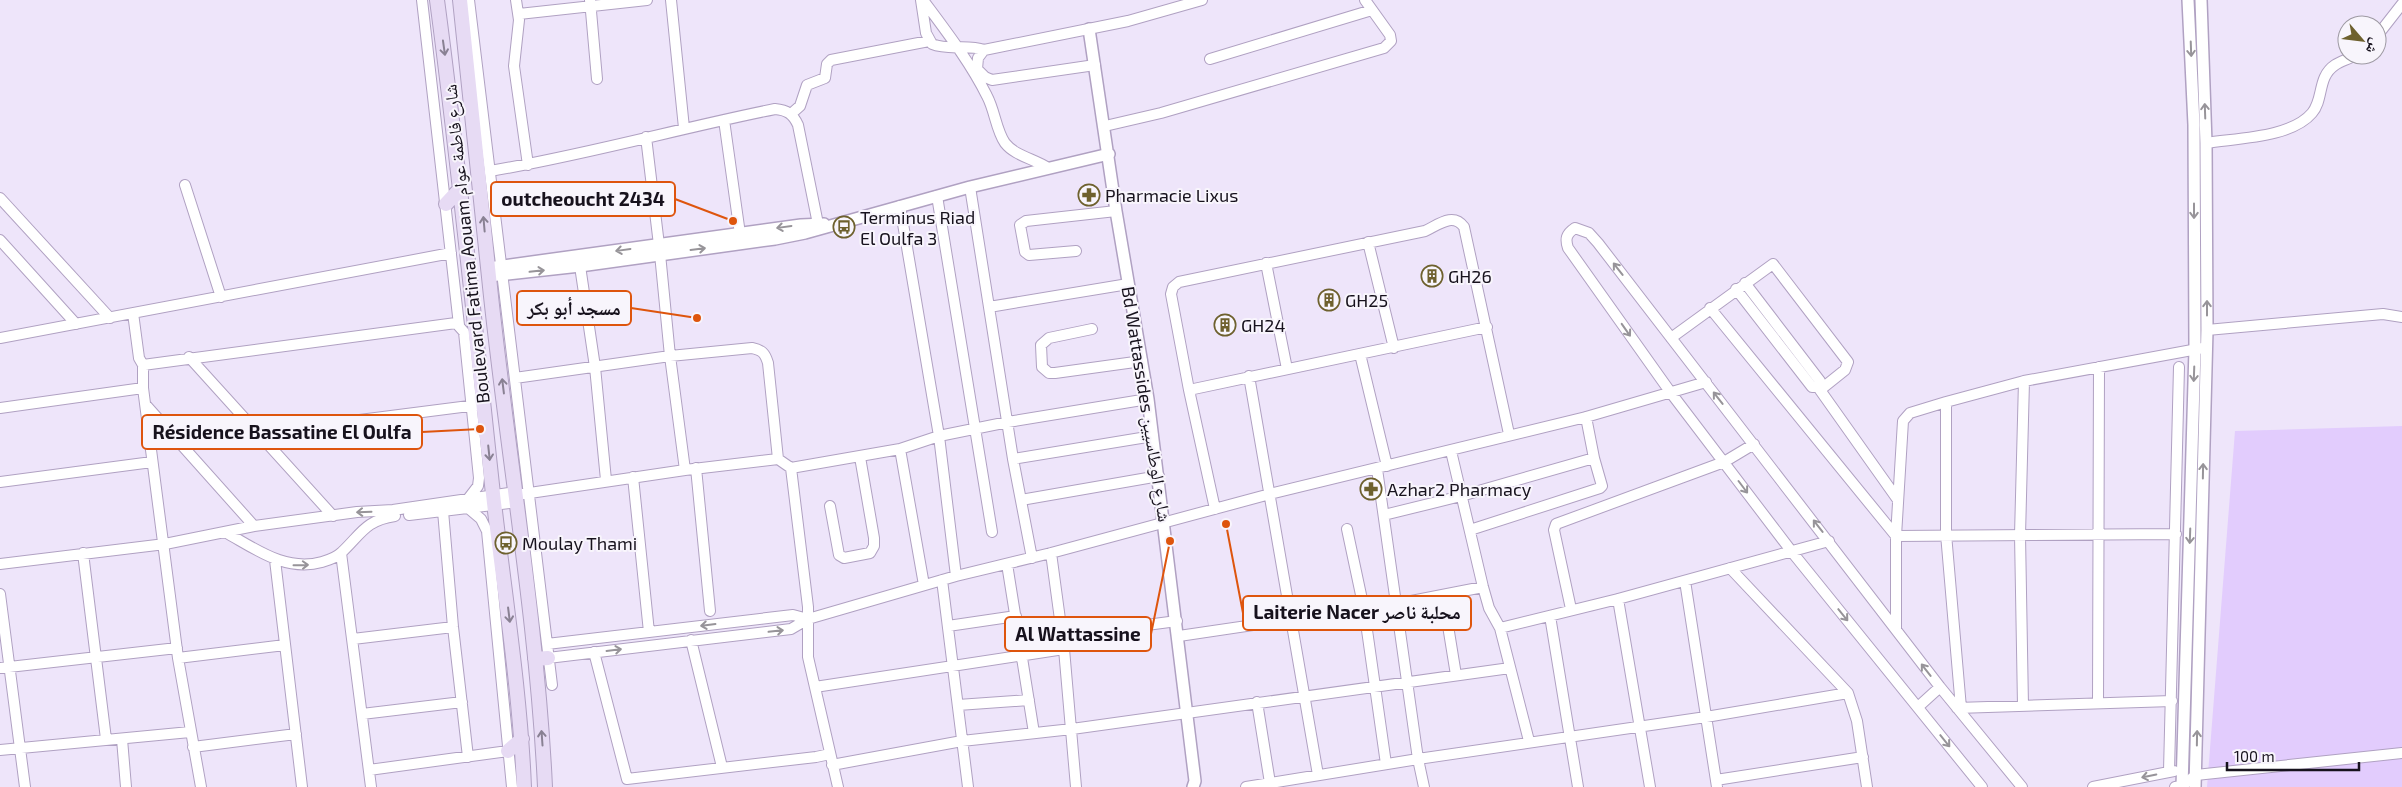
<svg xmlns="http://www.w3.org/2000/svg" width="2402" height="787" font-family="'Exo 2','Noto Naskh Arabic',sans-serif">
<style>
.green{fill:#e2ccfd}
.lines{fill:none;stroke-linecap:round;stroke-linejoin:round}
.minor-casing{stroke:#b0a1c2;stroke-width:12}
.tertiary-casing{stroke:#b0a1c2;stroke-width:14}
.secondary-casing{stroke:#b0a1c2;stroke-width:16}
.minor{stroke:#fff;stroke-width:10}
.tertiary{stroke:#fff;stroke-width:11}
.secondary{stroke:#e7dbf4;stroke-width:14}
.oneway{stroke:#898193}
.oneway2{stroke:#979499}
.labels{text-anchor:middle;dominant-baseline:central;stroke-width:4;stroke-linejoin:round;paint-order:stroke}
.poi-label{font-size:18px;fill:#17121d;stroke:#f8f5fc;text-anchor:start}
.street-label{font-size:18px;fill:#17121d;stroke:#f8f5fc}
.leader{fill:none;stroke:#de550d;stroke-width:2}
.callout-dot{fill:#de550d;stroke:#f8f5fc;stroke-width:2}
.callout{fill:#f8f5fc;stroke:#de550d;stroke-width:2}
.callout-label{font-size:19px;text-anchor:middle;font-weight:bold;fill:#17121d}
</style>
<rect width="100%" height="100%" fill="#eee5fa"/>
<!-- green -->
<path class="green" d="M2402,426v361h-195l28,-356z"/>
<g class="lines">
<!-- minor casing -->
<g class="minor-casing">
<path id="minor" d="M422,0l37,325
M469,0l83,685
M516,0l3,20 -5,46 14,99
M590,0l7,79
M671,0l13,128
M921,0l5,33 6,11c17,7 35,0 52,6l144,-29 74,-21
M923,0c23,31 47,62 64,96 8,15 9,34 18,47 10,13 30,16 43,25
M519,14l128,-14
M2377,36l25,-32
M984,50l-6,8 -1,11 8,8 7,3 103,-15
M1210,59l162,-49
M791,114l9,-8 7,-21 18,-7 2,-14 4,-4 98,-19
M724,120l16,114
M1105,126l56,-13 223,-65 7,-7 -1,-6 -25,-35
M646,137l13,108
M2206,143c30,-5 85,-5 106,-30 12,-14 5,-36 23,-48 6,-4 14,-6 20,-10
M490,171c96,-16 190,-43 285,-62 12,1 18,5 23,16l21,104
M185,185l36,112
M970,187l43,272 19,99
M937,196l55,336
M0,198l110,120
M900,206l39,230 17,140
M0,240l76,84
M1368,242l26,106
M1076,251l-47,4 -4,-3 -5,-27 6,-4 90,-10
M1266,263l21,106
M580,266l15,101 11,113
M1745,283l75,98 -2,6 2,3 78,110
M1736,289l76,98h6
M989,307l139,-23
M1710,308l186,228 280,-2
M133,313l6,45 4,7v23l35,270 23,129
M1092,329l-43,9 -8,7 1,22 7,6h6l87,-12
M2207,330l176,-16 19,3
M0,338l451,-85
M1671,338l102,-74 75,98 -3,8 -25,20
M1360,354l27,112
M189,357l144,159
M143,365l313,-42 8,9 15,146 -1,8 -10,13
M1249,376l69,399
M515,378l155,-22 82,-8c10,2 13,5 16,15l10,96
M1189,390l298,-63
M145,404l109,122
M0,408l143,-20
M258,433l219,-28
M900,449l24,136
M1451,451l32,136 6,21 11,20 29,113
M1013,459l140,-23
M696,468l14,143
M791,468l17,139v50l30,130
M685,470l93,-11 13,9 109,-19 39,-13 69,-14 140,-23
M633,477l16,155
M0,482l152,-20
M523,494l162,-24 -15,-114 -10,-102
M1021,500l138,-24
M830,506l9,49 5,3 26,-5 4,-7v-8l-14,-81
M468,508l13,11 6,12 25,256
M1215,509l-26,-119 -18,-96 2,-7 6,-5 246,-51c13,-6 28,-19 39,-4l45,207
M443,511l10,116 15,130
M409,515l109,-13
M1384,515l77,-19 133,-38 -8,-41
M1347,529l17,80 22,155
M1470,530l130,-42 2,-2 -8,-28
M225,532c31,17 60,40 97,30 7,-2 15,-5 20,-10 19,-18 24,-32 53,-36
M83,553l23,186
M341,553l30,234
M1051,553l13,96 12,138
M275,560l27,227
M0,564l165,-20 89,-18 103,-14 36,-2 123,-18
M1007,564l27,169
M1730,568l118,125 9,28 10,66
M942,580l26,207
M1685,581l32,206
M0,594l25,193
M1443,595l13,80
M1618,599l32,188
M1571,609l-17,-79 2,-6 168,-62 30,-18
M1550,616l28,171
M948,626l68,-10
M1500,628l118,-29 211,-58
M1896,630v-94l7,-115 7,-8 36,-11
M1063,636l114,-15
M1179,636l217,-32 87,-17
M353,639l100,-12
M691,640l31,127
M547,644l246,-29 15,4
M594,652l33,127 189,-22 14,-3
M178,658l107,-13
M548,658l243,-29 17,-10 148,-43 95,-23 219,-59 316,-77 120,-35
M0,668l177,-20
M815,687l249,-38
M1257,702l13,81
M2098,703l1,-336
M958,705l71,-5
M2023,706l-3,-171 4,-154 179,-33
M1918,707l22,-20
M1957,708l215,-7
M1961,708l-15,-174v-132l78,-21
M362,714l100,-12
M122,739l4,48
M193,747l103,-13
M0,750l190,-18
M832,765l130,-24 110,-12 438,-61
M369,770l139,-19
M2169,771l10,-404
M1716,780l147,-23
M1246,787l172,-28 -41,-290
M1424,787l-6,-28 288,-42 142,-24
M1982,787l-190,-235 -121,-159 -103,-145c-3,-9 -2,-14 7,-20l14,5 9,10 342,444 82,100
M2093,787l81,-16
M2175,787l7,-1 14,-11 206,-22"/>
</g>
<!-- tertiary casing -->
<g class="tertiary-casing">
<path id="tertiary" d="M1089,29l27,182 32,188 47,382 -2,6
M488,268l313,-43 23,-1
M489,276l91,-10 195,-27 30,-6 165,-46 139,-33
M2182,787l13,-438 -1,-224 -6,-125
M2195,787l12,-457 -1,-187 -5,-143"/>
</g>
<!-- secondary casing -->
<g class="secondary-casing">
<path id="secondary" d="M437,0c22,164 38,329 56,494 11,98 27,195 31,293
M460,0c10,92 19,185 29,277 17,170 48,339 56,510
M446,204l14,-15
M535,659l13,-1
M508,751l14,-12"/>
</g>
<!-- minor -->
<use href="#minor" class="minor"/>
<!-- tertiary -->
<use href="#tertiary" class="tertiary"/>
<!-- secondary -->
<use href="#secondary" class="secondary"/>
</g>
<!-- one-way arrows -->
<defs><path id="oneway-shaft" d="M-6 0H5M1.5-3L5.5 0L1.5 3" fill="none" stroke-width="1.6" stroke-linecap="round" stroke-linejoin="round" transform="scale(1.25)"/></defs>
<g class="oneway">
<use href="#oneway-shaft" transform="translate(444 48) rotate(82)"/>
<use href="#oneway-shaft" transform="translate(484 224) rotate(-95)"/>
<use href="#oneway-shaft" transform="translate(503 386) rotate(-97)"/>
<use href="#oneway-shaft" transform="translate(489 453) rotate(84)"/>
<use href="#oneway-shaft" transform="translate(509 615) rotate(83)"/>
<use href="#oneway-shaft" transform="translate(542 738) rotate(-94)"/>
</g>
<g class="oneway2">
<use href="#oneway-shaft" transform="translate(2191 49) rotate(88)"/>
<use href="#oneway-shaft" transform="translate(2205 111) rotate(-92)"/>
<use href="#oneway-shaft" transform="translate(2194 211) rotate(90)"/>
<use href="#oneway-shaft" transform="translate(784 227) rotate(172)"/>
<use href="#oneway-shaft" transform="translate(698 249) rotate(-7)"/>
<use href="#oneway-shaft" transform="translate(623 250) rotate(172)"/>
<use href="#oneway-shaft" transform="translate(1618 269) rotate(-128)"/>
<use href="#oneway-shaft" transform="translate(537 271) rotate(-6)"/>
<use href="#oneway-shaft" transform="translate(2207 308) rotate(-90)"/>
<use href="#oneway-shaft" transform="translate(1626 330) rotate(55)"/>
<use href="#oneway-shaft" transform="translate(2194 374) rotate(92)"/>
<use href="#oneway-shaft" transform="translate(1718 398) rotate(-128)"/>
<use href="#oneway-shaft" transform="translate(2203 471) rotate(-89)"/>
<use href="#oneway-shaft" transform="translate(1743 487) rotate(53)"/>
<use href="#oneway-shaft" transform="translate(364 512) rotate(178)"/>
<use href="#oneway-shaft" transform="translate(1818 526) rotate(-128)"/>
<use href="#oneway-shaft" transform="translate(2190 536) rotate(92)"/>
<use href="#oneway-shaft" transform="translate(301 565) rotate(-1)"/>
<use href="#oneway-shaft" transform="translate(1843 615) rotate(51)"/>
<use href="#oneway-shaft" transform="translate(708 625) rotate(173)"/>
<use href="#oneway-shaft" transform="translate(776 631) rotate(-6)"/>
<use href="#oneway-shaft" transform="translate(614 650) rotate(-7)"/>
<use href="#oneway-shaft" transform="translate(1926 670) rotate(-128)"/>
<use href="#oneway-shaft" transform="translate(2197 738) rotate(-89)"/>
<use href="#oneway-shaft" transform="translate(1945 741) rotate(51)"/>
<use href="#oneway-shaft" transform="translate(2149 776) rotate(168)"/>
</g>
<!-- icons -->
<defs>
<g id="pharmacy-ring" transform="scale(1.125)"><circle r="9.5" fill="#f8f5fc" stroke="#6e612e" stroke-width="1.5"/><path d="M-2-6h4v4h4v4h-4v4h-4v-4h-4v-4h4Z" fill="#6e612e"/></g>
<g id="bus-ring" transform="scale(1.125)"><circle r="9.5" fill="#f8f5fc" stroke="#6e612e" stroke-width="1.5"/><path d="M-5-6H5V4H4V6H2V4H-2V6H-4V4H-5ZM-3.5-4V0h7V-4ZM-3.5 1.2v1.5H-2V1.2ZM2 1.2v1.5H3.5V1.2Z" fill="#6e612e"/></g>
<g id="building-ring" transform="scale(1.125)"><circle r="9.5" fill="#f8f5fc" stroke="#6e612e" stroke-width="1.5"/><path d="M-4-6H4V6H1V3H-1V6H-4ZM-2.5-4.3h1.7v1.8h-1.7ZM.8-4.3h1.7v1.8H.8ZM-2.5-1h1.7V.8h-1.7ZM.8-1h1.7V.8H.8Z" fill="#6e612e"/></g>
</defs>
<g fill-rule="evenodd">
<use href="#pharmacy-ring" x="1089" y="195"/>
<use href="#bus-ring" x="844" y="227"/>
<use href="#building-ring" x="1432" y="276"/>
<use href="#building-ring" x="1329" y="300"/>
<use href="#building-ring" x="1225" y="325"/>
<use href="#pharmacy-ring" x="1371" y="489"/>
<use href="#bus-ring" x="506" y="543"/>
</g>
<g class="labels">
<!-- poi labels -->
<g class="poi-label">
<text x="1105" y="195">Pharmacie Lixus</text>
<text x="860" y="217">Terminus Riad<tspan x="860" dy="21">El Oulfa 3</tspan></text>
<text x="1448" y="276">GH26</text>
<text x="1345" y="300">GH25</text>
<text x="1241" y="325">GH24</text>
<text x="1387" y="489">Azhar2 Pharmacy</text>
<text x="522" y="543">Moulay Thami</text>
</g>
<!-- street labels -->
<g class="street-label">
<text transform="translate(466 244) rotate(-96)">Boulevard Fatima Aouam شارع فاطمة عوام</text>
<text transform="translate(1147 404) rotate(81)">Bd Wattassides شارع الوطاسيين</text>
</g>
</g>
<!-- callouts -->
<path class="leader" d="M733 221L675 199M697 318L631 308M480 429L422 432M1226 524L1243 613M1170 541L1151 634"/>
<g class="callout-dot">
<circle cx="733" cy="221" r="5"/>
<circle cx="697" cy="318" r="5"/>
<circle cx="480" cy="429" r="5"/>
<circle cx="1226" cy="524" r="5"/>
<circle cx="1170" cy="541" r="5"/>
</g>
<g class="callout">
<rect x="491" y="182" width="184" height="34" rx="5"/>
<rect x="517" y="291" width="114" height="34" rx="5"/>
<rect x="142" y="415" width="280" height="34" rx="5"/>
<rect x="1243" y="596" width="228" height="34" rx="5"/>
<rect x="1005" y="617" width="146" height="34" rx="5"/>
</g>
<g class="callout-label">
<text x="583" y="206">outcheoucht 2434</text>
<text x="574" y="315">مسجد أبو بكر</text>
<text x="282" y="439">Résidence Bassatine El Oulfa</text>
<text x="1357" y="619">Laiterie Nacer محلبة ناصر</text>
<text x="1078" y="641">Al Wattassine</text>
</g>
<!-- north arrow -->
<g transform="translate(2362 40) rotate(118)"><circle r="24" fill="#f8f5fc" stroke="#9e9aa3"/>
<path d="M0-4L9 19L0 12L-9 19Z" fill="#6e612e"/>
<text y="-8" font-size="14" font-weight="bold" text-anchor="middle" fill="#17121d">ش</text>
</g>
<!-- scale -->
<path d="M2227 762v8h132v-8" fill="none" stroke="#17121d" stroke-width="2.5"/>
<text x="2234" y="762" font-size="15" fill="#17121d" stroke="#f8f5fc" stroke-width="4" paint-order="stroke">100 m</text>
</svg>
